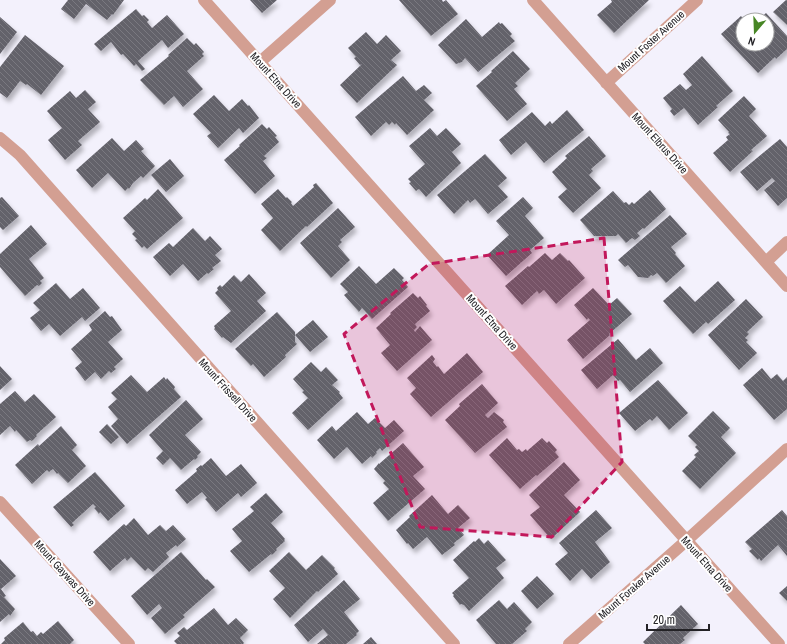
<svg xmlns="http://www.w3.org/2000/svg" width="787" height="644" font-family="'Archivo Narrow',sans-serif">
<style>
.building{fill:url(#building-back-hatch);filter:url(#shadow)}
.lines{fill:none;stroke-linecap:round;stroke-linejoin:round}
.minor{stroke:#d39f92;stroke-width:12}
.tertiary{stroke:#d39f92;stroke-width:12}
.marked{fill:#c2185b;fill-opacity:0.2;stroke:#c2185b;stroke-width:3;stroke-dasharray:8 5;stroke-linejoin:round}
.labels{text-anchor:middle;dominant-baseline:central;stroke-width:4;stroke-linejoin:round;paint-order:stroke}
.street-label{font-size:11px;fill:#232226;stroke:#fff}
</style>
<defs>
<pattern id="building-back-hatch" width="6" height="6" patternUnits="userSpaceOnUse"><rect width="6" height="6" fill="#64626b"/><path d="M-1 5l2 2M0 0l6 6M5-1l2 2" fill="none" stroke="#7a7980"/></pattern>
<filter id="shadow"><feDropShadow dx="2.5" dy="4.5" stdDeviation="2" flood-color="#0004"/></filter>
</defs>
<rect width="100%" height="100%" fill="#f3f1fc"/>
<!-- building -->
<path class="building" d="M68,0h56l-11,15 -1,-1 -5,6 -21,-16 -12,15 -13,-10z
M250,0h27l-15,13z
M399,0h43l1,2 3,-2 12,14 -27,22z
M611,0h38l-35,33 -17,-18 15,-13z
M786,0h1v25l-14,-13z
M136,9l6,7 2,-1 5,5 -2,2 5,6 15,-13 17,19 -16,14 -6,-8 -24,21 7,8 -3,2 -6,-7 -2,2 -11,-12 -2,1 -10,-13 -10,9 -7,-7z
M766,13l21,23v13l-11,10 -1,-2 -17,16 -37,-39 20,-18 3,4 -1,1v23h24v-24h-9z
M0,17l17,15 -17,22z
M466,19l16,18 17,-15 1,2 2,-1 10,11 -2,2 5,5 -37,31 -13,-14 -3,4 -6,2 -18,-19z
M366,32l11,12 9,-9 15,16 -10,9 6,5 -40,38 -17,-18 22,-21 -2,1 -6,-7 2,-1 -8,-9z
M25,35l39,31 -23,29 -14,-11 -1,1 -6,-4 -13,17 -7,-5v-26z
M187,38l7,7 2,-2 8,9 -2,2 2,2 -17,15 16,18 -20,18 -9,-11 -10,9 -24,-25 29,-24 -1,-1z
M513,51l17,18 -15,14 3,3 -4,3 13,15 -20,17 -31,-35 16,-14 -1,-1z
M702,56l31,35 -17,15 2,1 -20,18 -14,-17 -10,8 -4,-5 2,-2 -9,-11 17,-14 6,6 6,-5 -9,-11z
M403,76l13,15 8,-6 8,8 -8,7 10,10 -27,25 -11,-12 -1,2 -3,-3 -3,3 -3,-3 -15,14 -16,-19z
M85,90l11,12 -8,7 12,13 -22,19 4,4 -17,15 -17,-20 14,-12 -15,-17 23,-20 6,7z
M214,95l15,16 13,-12 6,7 1,-1 10,13 -16,15 -4,-5 -21,20 -11,-12 4,-3 -18,-19z
M744,96l12,13 -7,7 18,20 -16,14 2,1 -23,21 -17,-19 15,-13 -2,-3 4,-3 -2,-1 1,-1 -11,-12z
M567,110l17,20 -40,33 -18,-21 -15,13 -12,-15 33,-28 13,14 5,-5 2,3z
M262,124l5,5 2,-2 8,9 -2,1 4,5 -15,14 3,2 -4,3 12,15 -20,18 -31,-34 16,-14 -1,-1z
M430,128l7,8 9,-8 15,16 -9,8 9,11 -35,34 -7,-8 -3,2 -7,-8 2,-1 -3,-3 17,-15 -16,-18z
M589,136l17,20 -15,13 2,2 -4,4 12,13 -28,25 -15,-16 9,-8 -15,-17 15,-14 -2,-2z
M112,138l12,13 12,-11 8,9 -3,2 14,15 -12,12 -2,-2 -8,7 -4,6 -1,-1 -3,3 -17,-18 -16,15 -16,-18z
M780,139l7,8v51l-9,8 -14,-16 11,-9 -3,-3 -15,13 -17,-19z
M485,154l22,24 -9,8 10,11 -20,17 -13,-15 -5,4 -2,-3 -14,14 -17,-19z
M170,159l14,17 -18,16 -15,-17z
M316,183l17,20 -26,24 -1,-1 -26,25 -19,-21 12,-12 -12,-14 17,-15 8,9 1,-1 5,5 -1,1 2,3 21,-19 -1,-2z
M158,189l25,29 -36,31 -3,-3 -2,2 -7,-8 2,-1 -5,-5 3,-3 -12,-13 22,-20 2,2z
M650,190l16,19 -22,20 -1,-1 -6,5 3,3 -5,4 -3,-2 -6,5 -8,-9 -2,2h-22l-14,-16 33,-29 11,12 2,-1 3,3 3,-3 2,2z
M2,197l17,19 -16,14 -3,-3v-29z
M523,197l10,11 -8,8 19,22 -14,12 2,3 -26,23 -19,-21 22,-20 -13,-14z
M338,208l17,19 -15,13 2,2 -4,4 12,14 -19,18 -31,-35z
M670,215l17,19 -16,13 5,6 -1,1 10,12 -19,17 -9,-10 -4,3 -2,-1 -3,3 -10,-1 -10,-12 -3,2 -7,-7z
M31,225l16,19 -18,15 15,19 -4,3 2,2 -3,3 -2,-1 -12,11 -25,-29v-13z
M193,228l12,13 5,-5 12,13 -7,6 6,6 -9,7 2,1 -6,5 -1,-1 -9,8 -15,-17 -13,12 -17,-19 16,-14 4,4z
M545,253l7,7 8,-7 8,8 1,-1 16,18 -29,26 -12,-14 -5,4 -2,-3 -15,14 -17,-19 23,-20 1,1z
M359,266l17,18 18,-16 10,10 -2,2 6,7 -36,32 -10,-11 -3,4 -15,-17 4,-3 -8,-8z
M249,274l17,19 -9,8 9,10 -35,32 -8,-6 -1,1 -8,-9 1,-1 -1,-2 17,-15 -16,-18 3,-3 -1,-2 3,-3 2,2 12,-12 7,7z
M718,281l17,19 -27,24 -2,-2 -13,12 -30,-33 17,-15 15,16z
M56,283l14,16 13,-11 17,20 -15,13 -3,-4 -22,19 -11,-12 -8,7 -11,-13 10,-8 -7,-7z
M593,288l16,17 8,-7 15,16 -23,20 1,1 -27,24 -16,-19 23,-20 -2,-2 -1,2 -13,-15z
M413,293l5,5 2,-2 7,9 -1,1 4,5 -15,13 2,3 -3,3 1,2 5,-6 12,14 -35,31 -16,-18 9,-8 -14,-17 15,-14 -1,-1z
M746,299l17,18 -16,15 2,2 -4,4 3,2 -2,2 11,11 -18,17 -31,-35z
M105,311l5,6 2,-1 10,14 -14,12 15,17 -9,8 2,2 -5,4 -2,-2 -8,8 -6,-7 -10,9 -10,-13 7,-6 -11,-13 21,-19 -3,-5z
M277,312l18,20v10l2,2 -12,11 1,2 -22,20 -11,-13 -2,2 -16,-17z
M313,320l15,17 -18,15 -15,-17z
M618,339l18,21 14,-12 13,15 -33,29 -10,-12 -2,1 -5,-6 -16,14 -16,-19z
M467,353l16,19 -52,45 -21,-23 6,-6 -9,-10 25,-23 3,4 -2,3 4,5 1,-1 6,8z
M311,362l10,10 5,-5 12,13 -6,5 8,7 -1,1 4,5 -35,32 -16,-17 16,-15 -6,-6 2,-1 -11,-12z
M0,366l12,13 -12,11z
M762,368l9,11 6,-5 6,7 4,-4v32l-13,11 -31,-35z
M131,375l16,17 17,-15 2,3 1,-2 8,9 -1,2 7,8 -54,47 -16,-18 7,-7 -10,-12 9,-8 -6,-6z
M658,380l30,33 -19,17 -12,-14 -5,5 -2,-2 -15,12 -16,-18z
M482,384l16,19 -13,12 3,3 6,-6 10,8 -1,2 4,5 -32,26 -30,-33 15,-14 -1,-2z
M15,391l10,11 9,-8 22,23 -20,18 1,1 -2,2 -3,-3 3,3 -3,3 -2,-1 -3,2 -11,-12 -1,2 -5,-6 -10,9v-31z
M186,400l17,19 -18,16 16,17 -4,4 1,1 -3,3 -1,-1 -13,11 -11,-12 -7,7 -7,-7 7,-7 -14,-16z
M713,411l17,17 -9,9 15,16 -36,36 -18,-18 14,-14 -2,-2 5,-4 -4,-4 2,-2 -9,-9z
M357,412l11,12 7,-6 10,10 9,-8 10,11 -22,20 -2,-3 -4,4 1,1 -5,5 -1,-2 -9,8 -15,-17 -13,12 -17,-19 15,-14 4,5z
M107,424l12,13 -8,7 -12,-12z
M61,426l16,19 -5,5 14,16 -18,17 -10,-10 -1,1 -4,-5 -4,3 -2,-2 -15,14 -17,-19 23,-21 1,2z
M507,438l10,12 2,-1 3,3 4,-3 1,2 15,-13 5,5 2,-2 8,9 -2,2 4,5 -22,19 -1,-1 -16,14 -31,-34z
M403,443l21,24 -11,9 12,13 -37,32 -15,-18 16,-14 -6,-6 2,-2 -11,-12 5,-6v1z
M211,458l15,18 15,-12 16,19 -16,14 -3,-4 -22,19 -11,-13 2,-1 -5,-6 -15,12 -12,-14 22,-19 -1,-2 5,-4 1,1z
M564,462l16,18 -16,15 16,17 -29,27 -21,-24 10,-8 -11,-12z
M95,472l30,34 -17,15 -8,-9 -1,2 -5,-6 2,-1 -3,-3 -21,19 2,2 -3,2 -18,-20z
M266,493l17,19 -12,11 14,16 -1,1 1,1 -9,8 1,1 -5,5 -1,-1 -22,18 -19,-21 12,-10 -10,-12 22,-18 -4,-4z
M432,495l16,19 10,-9 12,13 -12,10 6,7 -10,8 1,2 -13,10 -15,-18 -14,12 -5,-6 -1,1 -11,-14 14,-13 -1,-1z
M596,510l16,18 -17,14 15,20 -19,17 -9,-10 -12,12 -15,-17 13,-11 -9,-10z
M782,510l5,6v40l-9,-11 -17,16 -2,-3 -1,2 -9,-9 3,-2 -7,-7z
M134,518l14,17 12,-10 6,6 7,-6 13,14 -9,8 -1,-2 -10,8 3,4 -16,15 -5,-4 -3,3 -14,-14 -4,4 -2,-3 -15,13 -17,-19 31,-28 2,2z
M479,538l5,6 4,-4 18,20 -10,8 8,10 -35,33 -5,-6 -3,-1 -1,1 -7,-9 1,-1 -2,-2 17,-15 -16,-18 21,-19 1,1z
M181,552l25,28 1,-1 8,8 -32,28 2,2 -20,17 -14,-16 11,-10 -3,-4 -12,11 -16,-19z
M289,552l17,18 16,-15 13,13 -1,1 4,5 -20,18 -1,-1 -27,27 -17,-19 12,-11 -16,-17z
M0,559l16,17 -15,13 5,7 -2,1 11,12 -5,7 -1,-2 -9,8z
M537,576l17,18 -17,15 -16,-18z
M344,580l16,19 -16,13 15,19 -3,3 1,1 -11,9h-29l11,-9 -5,-6 -15,13 -14,-17z
M787,586v15l-8,-8z
M499,600l8,9 7,-7 18,20 -7,7 2,2 -15,13h-16l-20,-24z
M681,605l17,19 -15,14 2,2 -5,4h-35l-2,-2z
M214,608l14,17 8,-7 12,12 -8,8 4,5 -1,1h-66l-3,-3 6,-5 -3,-3 7,-6 3,3z
M58,621l16,19 -4,4h-69l4,-4 -1,-2 19,-16 8,10 2,-1 4,5 4,-4 2,2z
M371,637l6,7h-14z"/>
<g class="lines">
<!-- minor -->
<path class="minor" d="M533,0l254,286
M260,62l70,-62
M606,83l91,-83
M0,138l20,17 434,489
M766,262l21,-20
M0,502l129,142
M569,644l117,-103 101,-92"/>
<!-- tertiary -->
<path class="tertiary" d="M204,0l575,644"/>
</g>
<!-- marked area -->
<path class="marked" d="M604,238l18,224 -70,75 -132,-10 -76,-193 85,-70z"/>
<g class="labels">
<!-- street labels -->
<g class="street-label">
<text transform="translate(651 41) rotate(-42)">Mount Foster Avenue</text>
<text transform="translate(276 80) rotate(48)">Mount Etna Drive</text>
<text transform="translate(660 143) rotate(48)">Mount Elbrus Drive</text>
<text transform="translate(492 322) rotate(48)">Mount Etna Drive</text>
<text transform="translate(228 390) rotate(48)">Mount Frissell Drive</text>
<text transform="translate(707 564) rotate(48)">Mount Etna Drive</text>
<text transform="translate(65 573) rotate(48)">Mount Gaywas Drive</text>
<text transform="translate(634 587) rotate(-41)">Mount Foraker Avenue</text>
</g>
</g>
<!-- north arrow -->
<g transform="translate(755 32) rotate(199)"><circle r="19" fill="#ffffff" stroke="#a7a7a8"/>
<path d="M0-3L7 15L0 10L-7 15Z" fill="#478625"/>
<text y="-6" font-size="11" font-weight="bold" text-anchor="middle" fill="#232226">N</text>
</g>
<!-- scale -->
<path d="M647 624v6h62v-6" fill="none" stroke="#232226" stroke-width="2"/>
<text x="653" y="624" font-size="12" fill="#232226" stroke="#ffffff" stroke-width="3" paint-order="stroke">20 m</text>
</svg>
